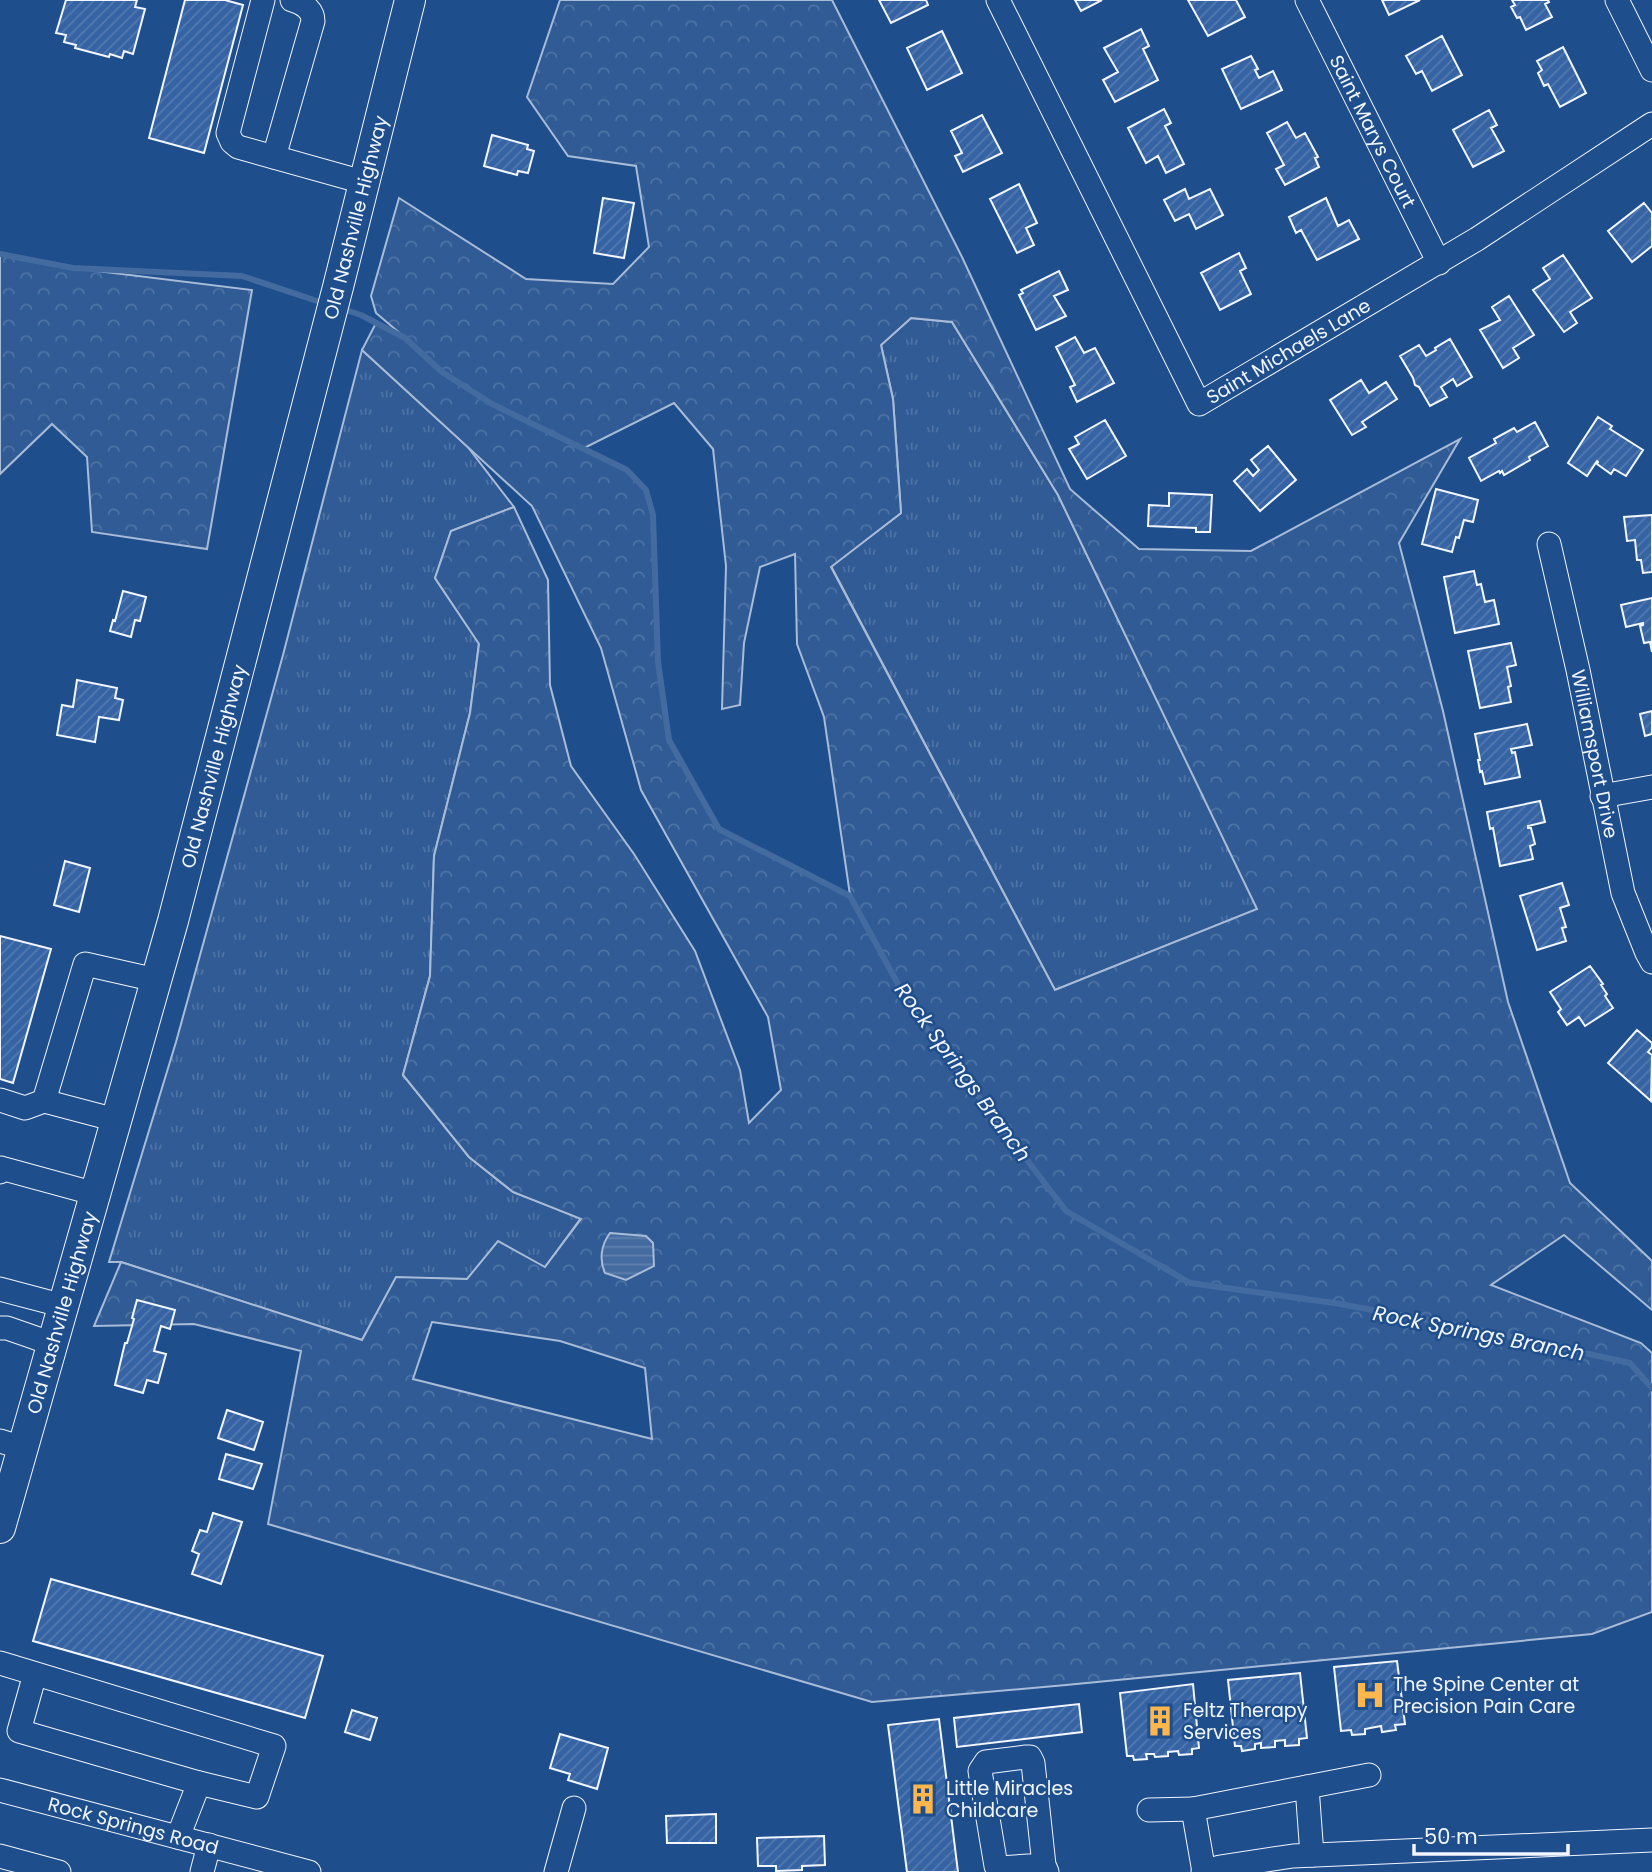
<svg xmlns="http://www.w3.org/2000/svg" width="1652" height="1872" font-family="Poppins,sans-serif">
<style>
.grass{fill:url(#grass-tufts);stroke:#a8bbd7;stroke-width:2}
.forest{fill:url(#forest-crowns);stroke:#a8bbd7;stroke-width:2;fill-rule:evenodd}
.water{fill:url(#water-rules);stroke:#a8bbd7;stroke-width:2}
.lines{fill:none;stroke-linecap:round;stroke-linejoin:round}
.stream{stroke:#446ba0;stroke-width:6}
.building{fill:url(#building-hatch);stroke:#f2f6ff;stroke-width:2}
.minor-casing{stroke:#f2f6ff;stroke-width:25}
.major-casing{stroke:#f2f6ff;stroke-width:32}
.minor{stroke:#1f4e8c;stroke-width:23}
.major{stroke:#1f4e8c;stroke-width:30}
.labels{text-anchor:middle;dominant-baseline:central;stroke-width:5;stroke-linejoin:round;paint-order:stroke}
.street-label{font-size:19px;fill:#f2f6ff;stroke:#1f4e8c}
.poi-label{font-size:19px;fill:#f2f6ff;stroke:#1f4e8c;text-anchor:start}
.water-label{font-size:21px;font-style:italic;fill:#f2f6ff;stroke:#1f4e8c}
</style>
<defs>
<pattern id="grass-tufts" width="24" height="20" patternUnits="userSpaceOnUse" patternTransform="scale(1.75)"><rect width="24" height="20" fill="#305b95"/><path d="M3 7l-1-3M5 7V3M7 7l1-3M15 17l-1-3M17 17v-4M19 17l1-3" fill="none" stroke="#4e73a5"/></pattern>
<pattern id="forest-crowns" width="20" height="18" patternUnits="userSpaceOnUse" patternTransform="scale(1.75)"><rect width="20" height="18" fill="#305b95"/><path d="M2 6a3 3 0 1 1 6 0M12 15a3 3 0 1 1 6 0" fill="none" stroke="#4e73a5"/></pattern>
<pattern id="water-rules" width="6" height="5" patternUnits="userSpaceOnUse" patternTransform="scale(1.75)"><rect width="6" height="5" fill="#446ba0"/><path d="M0 2.5h6" fill="none" stroke="#5f81ae"/></pattern>
<pattern id="building-hatch" width="6" height="6" patternUnits="userSpaceOnUse" patternTransform="scale(1.75)"><rect width="6" height="6" fill="#3563a3"/><path d="M-1 1l2-2M0 6l6-6M5 7l2-2" fill="none" stroke="#537ab1"/></pattern>
</defs>
<rect width="100%" height="100%" fill="#1f4e8c"/>
<!-- grass -->
<path class="grass" d="M911,318l41,4 106,173 200,414 -203,81 -224,-424 70,-53 -8,-114 -12,-54z
M362,350l105,96 47,61 -63,24 -16,47 44,65 -9,70 -36,143 -4,120 -27,99 66,82 44,35 68,26 -36,49 -78,12 -71,-1 -34,62 -241,-78h-12l67,-220 107,-387z"/>
<!-- forest -->
<path class="forest" d="M560,0h272l130,257 108,232 69,60 112,2 209,-112 -61,104 44,168 65,291 62,181 82,78v49l-88,-75 -73,50 150,58 11,10v259l-60,22 -526,51 -194,17 -604,-178 33,-173 -107,-27 -100,2 27,-64 241,78 34,-63 71,2 31,-38 47,26 36,-48 -68,-27 -44,-35 -66,-82 27,-99 4,-120 36,-143 9,-69 -44,-66 16,-47 63,-24 34,73 2,105 21,81 63,88 61,97 45,119 9,53 32,-33 -13,-73 -127,-227 -40,-142 -69,-142 -170,-156 14,-27 26,12 -26,-22 -5,-17 28,-98 127,81 87,5 36,-37 -13,-81 -68,-10 -41,-59zM911,318l41,4 106,173 199,414 -202,81 -224,-423 70,-54 -8,-114 -12,-54zM674,403l39,46 13,117 -4,143 18,-4 4,-62 16,-76 35,-13 2,90 27,73 26,178 -131,-66 -50,-89 -11,-78 -5,-147 -7,-25 -19,-20 -43,-22zM432,1322l128,19 85,27 7,71 -239,-60z
M0,254l73,14 179,22 -45,259 -115,-17 -5,-75 -35,-33 -52,50z"/>
<!-- water -->
<path class="water" d="M610,1233l36,3 7,7 1,23 -28,14 -21,-7c-6,-13 -4,-28 5,-40z"/>
<g class="lines">
<!-- stream -->
<path class="stream" d="M0,254l73,14 169,8 84,28
M340,308l21,7 44,23 37,34 50,32 135,66 19,20 7,25 5,147 11,78 50,89 131,67 61,112 155,203 124,72 144,20 127,23 169,37 22,25"/>
</g>
<!-- building -->
<path class="building" d="M66,0h71l-2,7 10,2 -12,45 -9,-3 -2,7 -12,-4 -1,3 -34,-9 1,-3 -12,-3 2,-7 -10,-2z
M185,0h40l18,5 -39,148 -55,-15z
M879,0h47l2,5 -37,18z
M1075,0h27l-21,11z
M1188,0h48l9,17 -37,19z
M1382,0h38l-31,15z
M1512,0h36l1,2 -4,2 7,13 -26,13 -6,-13 -3,1 -6,-11 4,-2z
M1141,29l8,17 -6,3 15,31 -43,22 -12,-22 15,-8 -14,-24z
M942,31l20,42 -35,17 -20,-42z
M1442,36l20,39 -30,16 -10,-20 -6,3 -10,-18z
M1563,47l23,46 -26,14 -12,-23 -4,2 -6,-13 4,-3 -5,-9z
M1251,56l7,13 -3,1 4,8 14,-7 9,19 -41,19 -19,-40z
M1164,109l7,14 -6,3 19,38 -18,9 -8,-17 -12,7 -18,-35z
M1489,110l8,15 -6,3 13,23 -31,16 -20,-37z
M982,115l20,38 -39,19 -8,-16 7,-3 -11,-22z
M1287,122l9,16 9,-5 13,24 -3,1 4,9 -34,18 -9,-16 8,-4 -17,-32z
M492,135l36,10 -1,4 7,2 -6,22 -10,-2 -1,4 -33,-9z
M1019,184l18,39 -11,5 8,17 -17,8 -27,-54z
M1185,189l4,10 21,-10 13,26 -27,14 -7,-15 -14,7 -11,-21z
M603,198l31,5 -10,55 -30,-5z
M1326,198l12,28 11,-6 10,19 -42,21 -16,-30 -5,3 -7,-16z
M1644,203l8,10v33l-20,16 -24,-31z
M1239,253l7,15 -6,3 11,23 -31,16 -19,-37z
M1563,255l29,43 -22,14 7,11 -13,9 -31,-42 17,-11 -7,-11z
M1059,271l9,19 -14,6 12,20 -30,14 -17,-35 4,-2 -2,-3z
M1509,296l25,39 -21,13 6,10 -16,10 -23,-38 20,-10 -8,-13z
M1075,337l9,16 11,-5 19,35 -37,19 -7,-15 5,-2 -19,-38z
M1450,339l22,38 -15,9 -4,-7 -12,8 6,10 -17,9 -11,-19 -4,-2 -2,-7 -13,-22 19,-11 7,11 10,-6 -1,-2z
M1361,380l8,13 17,-11 11,17 -35,23 4,5 -14,8 -22,-35z
M1598,417l14,9 -2,3 33,21 -17,26 -12,-7 -3,5 -14,-10 1,-2 -1,-1 -10,15 -19,-13z
M1105,420l21,36 -39,23 -18,-30 10,-5 -4,-7z
M1535,422l13,24 -19,11 1,3 -26,15 -2,-4 -2,2 -1,-2 -18,10 -12,-23 27,-15 -2,-4 20,-11 3,4z
M1268,446l28,34 -36,31 -26,-30 13,-12 6,7 6,-6 -8,-10z
M1436,489l42,11 -5,22 -9,-2 -5,18 -3,-1 -4,15 -30,-8z
M1169,493l43,2 -2,37h-14v-4l-48,-2 1,-21 20,1z
M1652,515v57l-9,1 -2,-13h-4l-2,-20 -8,1 -3,-24z
M1474,571l3,14 4,-1 4,18 9,-2 5,24 -44,9 -11,-56z
M123,591l23,6 -6,24 -5,-1 -4,17 -21,-6 3,-11 2,1z
M1652,598v54l-2,-10 -6,1 -4,-17 3,-1v-2l-17,4 -5,-22z
M1511,643l5,22 -9,2 4,19 -3,1 3,15 -31,6 -12,-57z
M77,680l40,8 -2,10 8,2 -4,20 -20,-3 -4,25 -38,-7 5,-30 11,2z
M1652,711v23l-7,2 -5,-22z
M1527,724l5,21 -21,4 1,4 3,-1 5,25 -35,7 -3,-13 -2,1 -2,-12h2l-5,-26z
M1540,801l5,21 -17,4v2h3l4,16 -5,2 3,13 -33,7 -7,-38 -3,1 -3,-17z
M65,861l25,7 -11,44 -25,-7z
M1562,883l7,22 -9,3 6,19 -4,1 4,13 -29,9 -17,-54z
M0,936l51,13 -38,134 -13,-4z
M1590,966l13,18 -2,1 6,9 -2,2 8,12 -28,18 -6,-9 -12,8 -9,-13 3,-3 -11,-17z
M1637,1030l15,13v4l-4,5 4,3 -1,46 -43,-38z
M137,1300l38,10 -5,19 -9,-3 -7,25 12,3 -8,29 -11,-3 -4,13 -28,-8 10,-42h2l7,-24 -2,-1z
M227,1410l36,12 -9,28 -36,-12z
M226,1454l36,10 -9,25 -34,-10z
M213,1513l29,9 -21,62 -29,-10 7,-20 -7,-3 8,-21 7,2z
M51,1579l272,77 -18,62 -272,-77z
M1397,1661l8,63 -10,1 1,5 -14,2 -1,-6 -16,3v5l-13,1 -1,-5 -10,1 -7,-64z
M1300,1673l7,65 -8,1v6l-14,1v-6l-10,1v6l-14,1v-5l-6,1v5l-13,2 -1,-5h-6l-7,-66z
M1193,1684l6,64 -7,1v5l-13,1 -1,-4 -10,1v4l-13,1 -1,-3h-8l1,5 -13,1 -1,-4h-6l-7,-63z
M1079,1704l3,28 -125,15 -3,-29z
M352,1710l25,8 -7,22 -25,-8z
M939,1719l19,153h-51l-19,-147z
M560,1734l48,14 -11,41 -29,-9 2,-6 -20,-6z
M716,1814v29h-49l-1,-27z
M824,1836l1,29 -23,1v4l-26,1v-5h-18l-1,-28z"/>
<g class="lines">
<!-- minor casing -->
<g class="minor-casing">
<g id="minor">
<path d="M263,0l-35,133 4,9 6,5 125,35"/>
<path id="s1" d="M998,0l201,404 278,-165 175,-115"/>
<path id="s2" d="M1307,0l132,263"/>
<path d="M1617,0l35,70"/>
<path d="M274,157l39,-136c0,-11 -10,-18 -21,-21"/>
<path id="s3" d="M1549,544l29,126 45,223 24,60 5,9"/>
<path d="M1602,796l50,-9"/>
<path d="M0,1100l25,8 19,-7 72,19"/>
<path d="M44,1101l41,-137 71,16"/>
<path d="M0,1172l1,-4 95,26"/>
<path d="M0,1289l64,17"/>
<path d="M0,1328h7l46,16"/>
<path d="M0,1441l23,7"/>
<path d="M0,1663l274,83 -17,51 -58,-14 -21,54"/>
<path d="M35,1674l-16,57 180,52"/>
<path d="M1307,1787l5,68"/>
<path id="s4" d="M0,1790l309,82"/>
<path d="M1193,1809l176,-34"/>
<path d="M1149,1810l44,-1 11,63"/>
<path d="M0,1856l59,16"/>
<path d="M1044,1865l-45,3 -3,-2 -16,-95 6,-9 40,-5h4l3,6 11,102 3,7"/>
<path d="M202,1872l7,-27"/>
<path d="M556,1872l18,-64"/>
<path d="M1203,1872l17,-5 73,-11 359,-16"/>
</g>
</g>
<!-- major casing -->
<g class="major-casing">
<g id="major">
<path id="s5" d="M0,1528l173,-607 165,-634 72,-287"/>
</g>
</g>
<!-- minor -->
<use href="#minor" class="minor"/>
<!-- major -->
<use href="#major" class="major"/>
</g>
<!-- icons -->
<defs>
<g id="hospital-bare" transform="scale(2.415)"><path d="M-5-5h3v3.5h4V-5h3V5h-3V1.5h-4V5h-3Z" fill="#ffb74d" stroke="#1f4e8c" stroke-width="2.5" paint-order="stroke"/></g>
<g id="building-bare" transform="scale(2.415)"><path d="M-4-6H4V6H1V3H-1V6H-4ZM-2.5-4.3h1.7v1.8h-1.7ZM.8-4.3h1.7v1.8H.8ZM-2.5-1h1.7V.8h-1.7ZM.8-1h1.7V.8H.8Z" fill="#ffb74d" stroke="#1f4e8c" stroke-width="2.5" paint-order="stroke"/></g>
</defs>
<g fill-rule="evenodd">
<use href="#hospital-bare" x="1370" y="1695"/>
<use href="#building-bare" x="1160" y="1721"/>
<use href="#building-bare" x="923" y="1799"/>
</g>
<g class="labels">
<!-- street labels -->
<g class="street-label">
<text stroke="none"><textPath href="#s2" startOffset="147">Saint Marys Court</textPath></text>
<text stroke="none"><textPath href="#s5" startOffset="1358">Old Nashville Highway</textPath></text>
<text stroke="none"><textPath href="#s1" startOffset="555">Saint Michaels Lane</textPath></text>
<text stroke="none"><textPath href="#s3" startOffset="215">Williamsport Drive</textPath></text>
<text stroke="none"><textPath href="#s5" startOffset="791">Old Nashville Highway</textPath></text>
<text stroke="none"><textPath href="#s5" startOffset="224">Old Nashville Highway</textPath></text>
<text stroke="none"><textPath href="#s4" startOffset="138">Rock Springs Road</textPath></text>
</g>
<!-- poi labels -->
<g class="poi-label">
<text x="1393" y="1684">The Spine Center at<tspan x="1393" dy="22">Precision Pain Care</tspan></text>
<text x="1183" y="1710">Feltz Therapy<tspan x="1183" dy="22">Services</tspan></text>
<text x="946" y="1788">Little Miracles<tspan x="946" dy="22">Childcare</tspan></text>
</g>
<!-- water labels -->
<g class="water-label">
<text transform="translate(963 1072) rotate(54)">Rock Springs Branch</text>
<text transform="translate(1479 1333) rotate(11)">Rock Springs Branch</text>
</g>
</g>
<!-- scale -->
<path d="M1414 1844v10h154v-10" fill="none" stroke="#f2f6ff" stroke-width="3.5"/>
<text x="1424" y="1844" font-size="21" fill="#f2f6ff" stroke="#1f4e8c" stroke-width="5" paint-order="stroke">50 m</text>
</svg>
